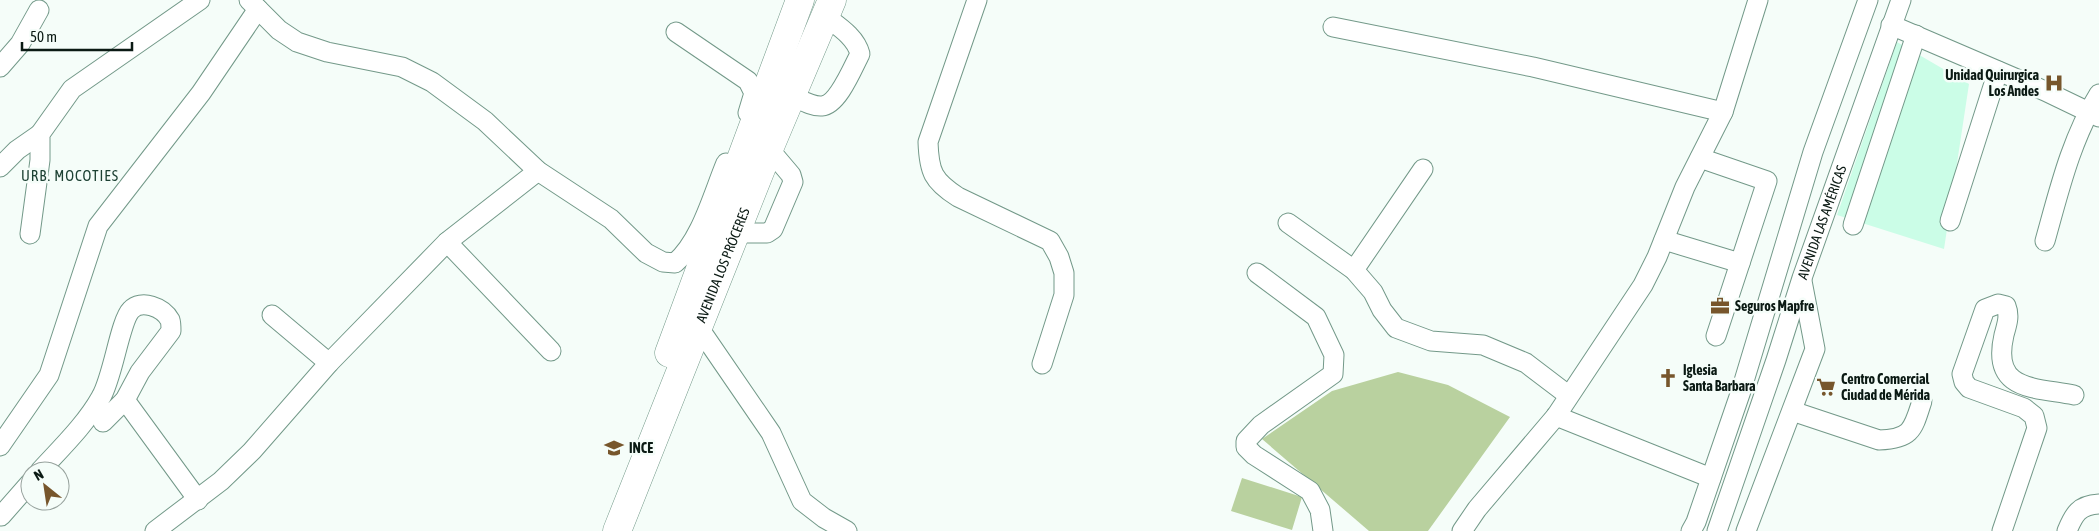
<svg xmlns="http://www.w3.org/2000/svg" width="2099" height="531" font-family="'Asap Condensed',sans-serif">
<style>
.built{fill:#cbfde7}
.green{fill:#b9d19f}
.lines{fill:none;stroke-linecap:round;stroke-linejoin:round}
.minor-casing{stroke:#739989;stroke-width:21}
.highway-casing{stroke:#739989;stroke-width:29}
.minor{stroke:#fff;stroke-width:19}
.highway{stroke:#fff;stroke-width:28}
.labels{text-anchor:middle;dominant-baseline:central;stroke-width:5;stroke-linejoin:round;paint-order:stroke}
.poi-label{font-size:14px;font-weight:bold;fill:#0b1a14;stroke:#f5fdf9;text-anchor:start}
.street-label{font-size:14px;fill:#0b1a14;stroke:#f5fdf9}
.neighbourhood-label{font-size:15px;letter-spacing:1px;fill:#1d4133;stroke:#f5fdf9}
</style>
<rect width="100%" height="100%" fill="#f5fdf9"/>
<!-- built -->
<path class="built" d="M1897,42l72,42 -25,165 -107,-34z"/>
<!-- green -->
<path class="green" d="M1398,372l50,13 62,32 -82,114h-59l-107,-92 70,-48z
M1242,478l60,19 -10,33 -61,-19z"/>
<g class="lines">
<!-- minor casing -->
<g class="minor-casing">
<g id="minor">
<path d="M249,0l30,30 18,12 30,10 75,15 30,15 53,39 53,50 73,48 35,34 17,9 12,1c26,-22 38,-69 51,-100"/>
<path d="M977,0l-49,142c1,30 5,39 30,55l92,44 9,16 5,16v22l-22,69"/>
<path d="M1891,25l154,66 54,26"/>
<path d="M1333,27l200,40 190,45"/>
<path d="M676,32l72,49 6,12 -6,20"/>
<path d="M0,67l20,-23 19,-34"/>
<path d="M792,96c9,4 21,11 30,10 16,-1 31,-39 38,-52 -4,-17 -22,-28 -35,-38"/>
<path d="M1700,158l67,23 -51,155"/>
<path d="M0,167l17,-17 23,-16"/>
<path d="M1950,221l48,-150"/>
<path d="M1288,223l66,47 19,22 9,18 14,18 35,13 52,4 43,18 42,32"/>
<path d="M1853,225l63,-190"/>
<path d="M736,233h31l6,-4 20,-47 -2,-7 -22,-26"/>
<path d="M30,234l10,-74v-26l32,-45 128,-89"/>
<path d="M1664,240l76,23"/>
<path d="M2045,241c14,-50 26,-102 54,-147"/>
<path d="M447,242l104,109"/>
<path d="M1354,270l69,-101"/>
<path d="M1257,273l59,44 18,38 -1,19 -72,51 -15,16v6l8,8 56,36 10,19 3,21"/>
<path d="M272,315l57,48"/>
<path d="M699,328l72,105 31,68 22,17 23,13"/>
<path d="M125,400l73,100"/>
<path d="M1792,411l87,29c33,-1 34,-11 43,-39"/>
<path d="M1556,416l155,62"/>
<path d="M0,446l49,-71 49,-149 103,-133 57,-84"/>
<path d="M40,471c21,-23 46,-47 61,-74 12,-20 19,-76 30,-87 10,-11 32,-3 39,10 1,3 1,8 1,11l-31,41 -15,28 -22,22"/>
<path d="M1,516l29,-33"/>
<path d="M155,531l66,-50 31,-30 77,-88 118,-121 91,-71"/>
<path d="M1462,531l15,-22 79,-93 87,-131 14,-28 28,-70 38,-75 35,-112"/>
<path d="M1691,531l5,-9 45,-131 72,-239 55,-152"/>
<path id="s1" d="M1717,531l59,-171 26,-82 99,-278"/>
<path d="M1746,531l69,-182 -13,-68"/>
<path d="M2002,531l35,-103 -3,-12 -10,-8 -55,-20 -5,-6 -2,-8 23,-65 13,-5 8,2c4,10 1,18 -2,29 -13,56 29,52 70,60"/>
<path d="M2067,531c7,-17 12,-26 32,-27"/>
</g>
</g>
<!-- highway casing -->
<g class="highway-casing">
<g id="highway">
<path d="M669,353l131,-353"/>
<path id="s2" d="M617,531l152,-382 63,-149"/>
</g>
</g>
<!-- minor -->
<use href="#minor" class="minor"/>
<!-- highway -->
<use href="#highway" class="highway"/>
</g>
<!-- icons -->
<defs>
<g id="hospital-bare" transform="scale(1.5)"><path d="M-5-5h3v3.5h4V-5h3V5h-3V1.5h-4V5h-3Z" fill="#77562c" stroke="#f5fdf9" stroke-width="2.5" paint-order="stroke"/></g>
<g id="office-bare" transform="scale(1.5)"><path d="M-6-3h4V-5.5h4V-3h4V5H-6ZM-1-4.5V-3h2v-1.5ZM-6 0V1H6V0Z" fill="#77562c" stroke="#f5fdf9" stroke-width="2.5" paint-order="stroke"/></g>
<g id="church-bare" transform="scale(1.5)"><path d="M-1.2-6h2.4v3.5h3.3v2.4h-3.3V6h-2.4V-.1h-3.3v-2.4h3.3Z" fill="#77562c" stroke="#f5fdf9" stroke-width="2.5" paint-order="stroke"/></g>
<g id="supermarket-bare" transform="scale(1.5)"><path d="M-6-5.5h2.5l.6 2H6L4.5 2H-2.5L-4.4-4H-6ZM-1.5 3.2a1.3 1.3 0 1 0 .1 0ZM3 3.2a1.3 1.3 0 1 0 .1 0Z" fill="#77562c" stroke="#f5fdf9" stroke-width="2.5" paint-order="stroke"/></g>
<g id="university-bare" transform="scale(1.5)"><path d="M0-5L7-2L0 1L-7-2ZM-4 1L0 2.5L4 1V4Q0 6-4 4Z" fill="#77562c" stroke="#f5fdf9" stroke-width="2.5" paint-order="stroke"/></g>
</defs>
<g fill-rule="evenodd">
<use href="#hospital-bare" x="2054" y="83"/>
<use href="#office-bare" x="1720" y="306"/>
<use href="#church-bare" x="1668" y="378"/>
<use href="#supermarket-bare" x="1826" y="387"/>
<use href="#university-bare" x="614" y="448"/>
</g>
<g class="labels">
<!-- poi labels -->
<g class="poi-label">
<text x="2039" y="75" text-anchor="end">Unidad Quirurgica<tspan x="2039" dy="16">Los Andes</tspan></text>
<text x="1735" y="306">Seguros Mapfre</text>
<text x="1683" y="370">Iglesia<tspan x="1683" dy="16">Santa Barbara</tspan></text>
<text x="1841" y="379">Centro Comercial<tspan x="1841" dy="16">Ciudad de Mérida</tspan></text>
<text x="629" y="448">INCE</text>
</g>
<!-- street labels -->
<g class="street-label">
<text stroke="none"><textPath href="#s1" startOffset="326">AVENIDA LAS AMÉRICAS</textPath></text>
<text stroke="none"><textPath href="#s2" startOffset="286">AVENIDA LOS PRÓCERES</textPath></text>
</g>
<!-- neighbourhood labels -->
<g class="neighbourhood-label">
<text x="70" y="175">URB. MOCOTIES</text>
</g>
</g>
<!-- north arrow -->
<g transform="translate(45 486) rotate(330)"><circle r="24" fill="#f5fdf9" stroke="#97a29d"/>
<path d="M0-4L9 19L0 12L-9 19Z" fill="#77562c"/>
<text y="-8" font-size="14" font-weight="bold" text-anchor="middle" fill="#0b1a14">N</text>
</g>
<!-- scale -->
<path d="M22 42v8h110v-8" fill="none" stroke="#0b1a14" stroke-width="2.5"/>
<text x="30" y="42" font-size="15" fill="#0b1a14" stroke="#f5fdf9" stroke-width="4" paint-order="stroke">50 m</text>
</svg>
